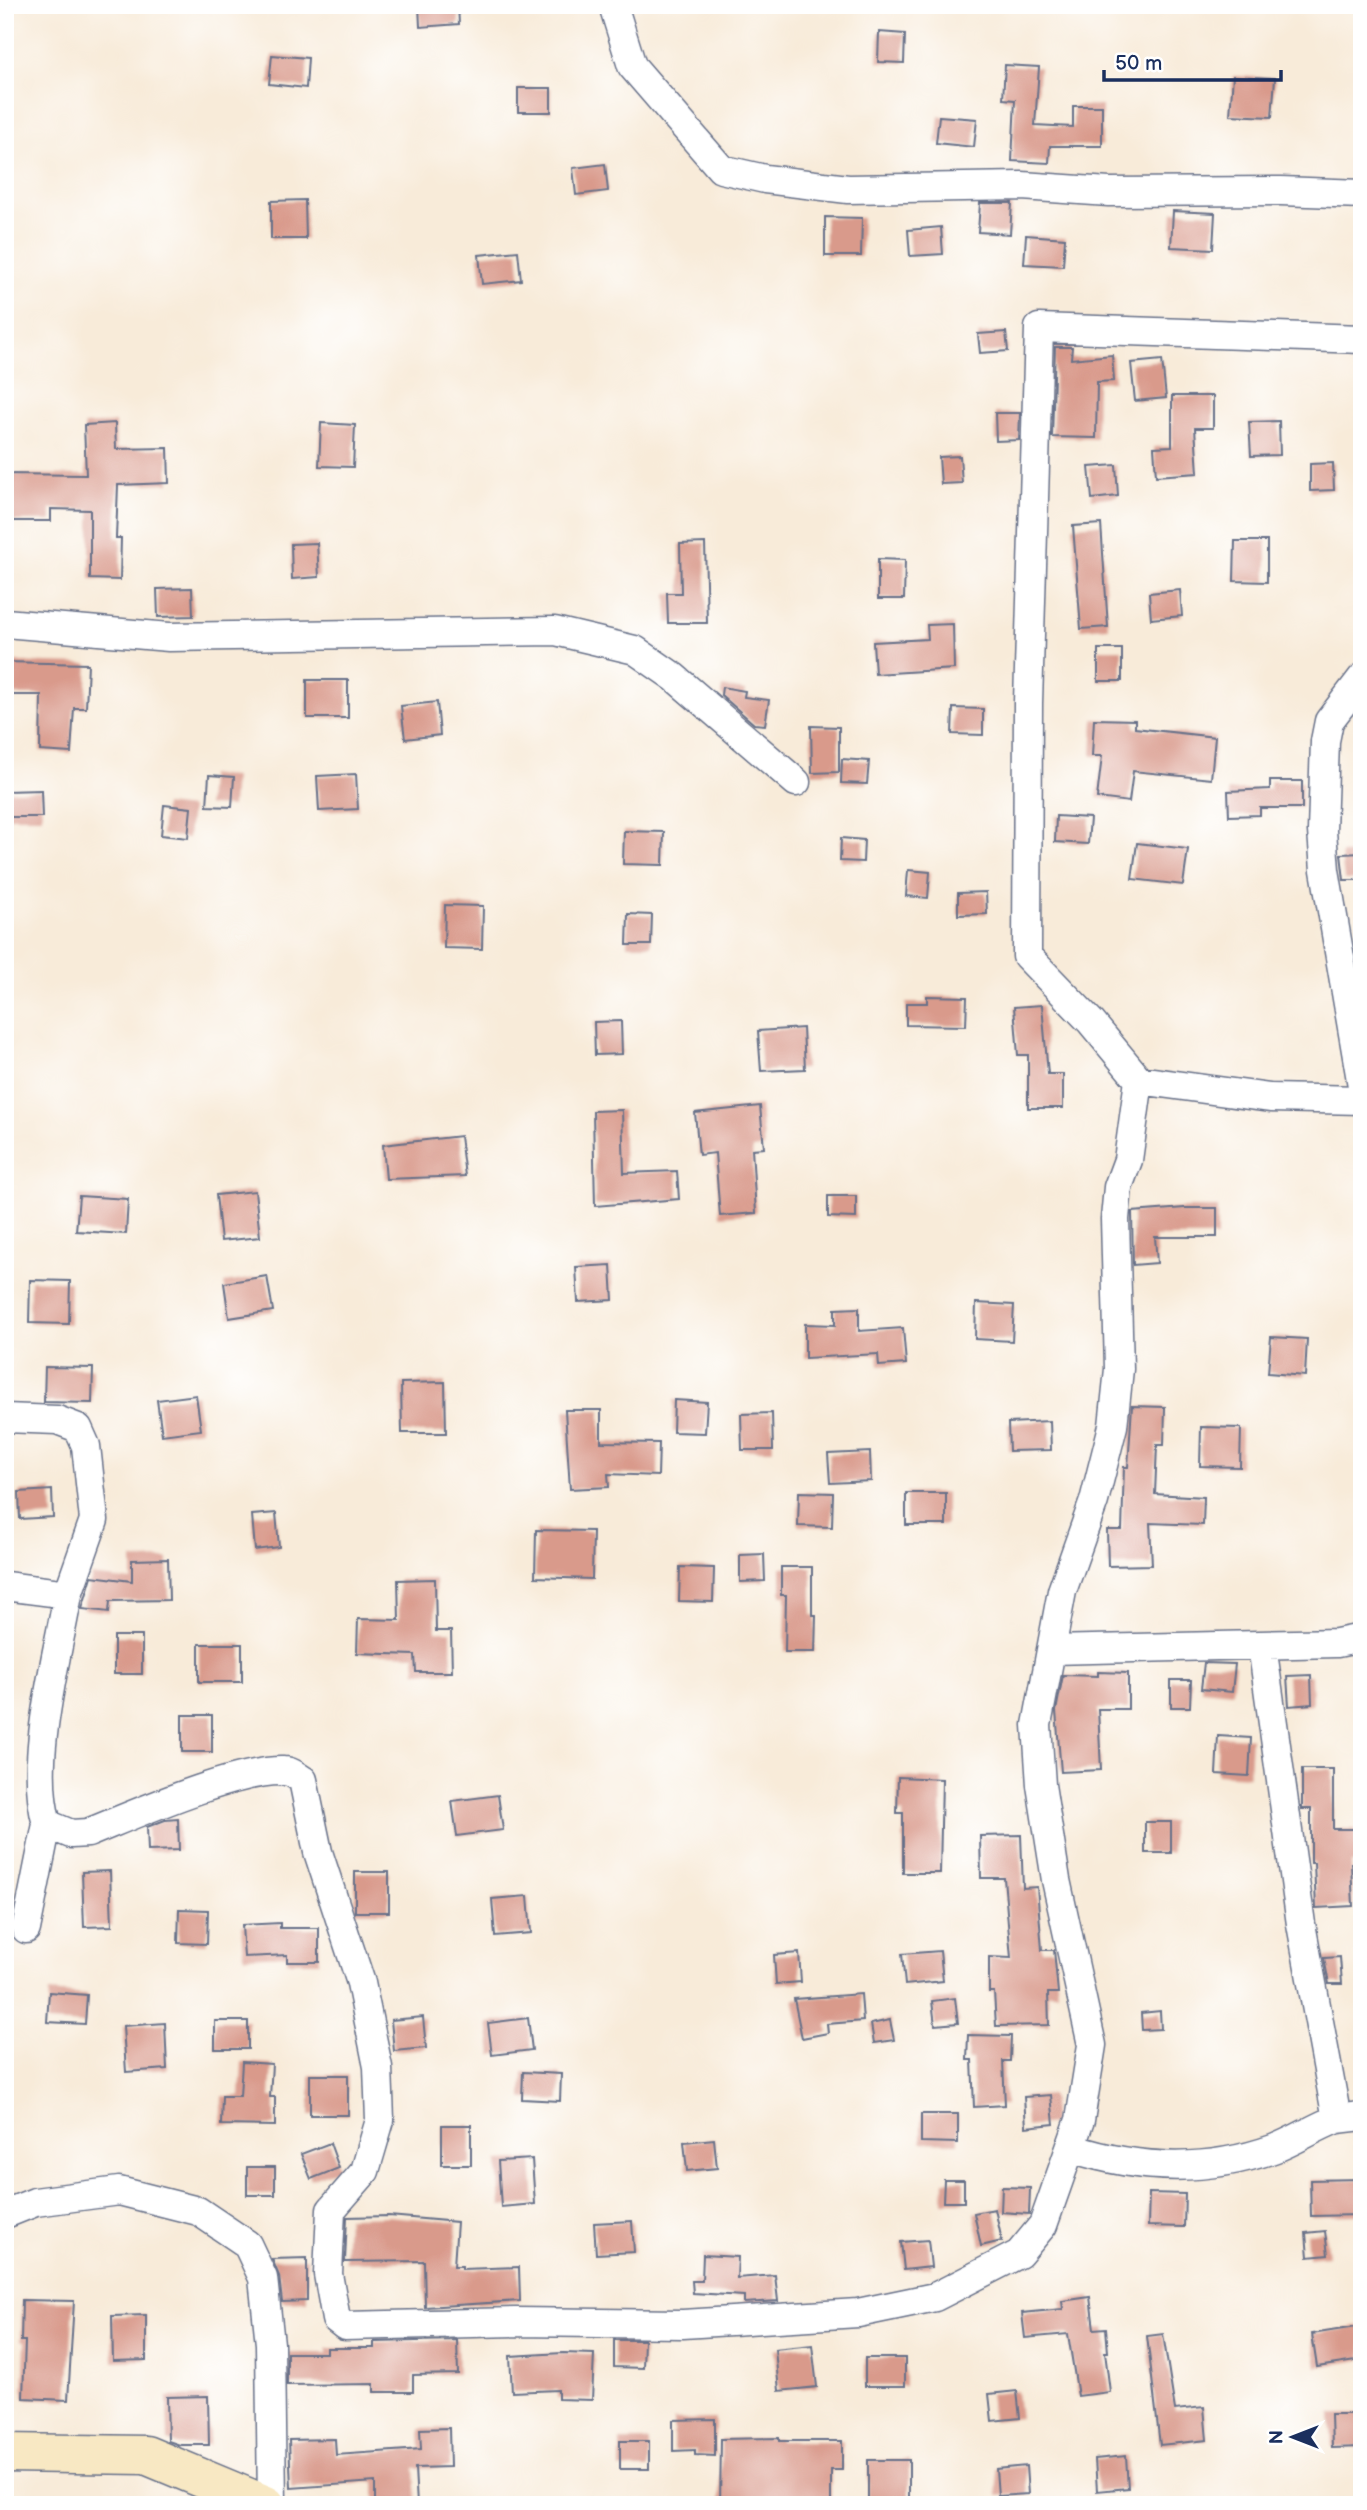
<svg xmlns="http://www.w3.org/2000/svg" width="1367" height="2510" font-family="'Balsamiq Sans',sans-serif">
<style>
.building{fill:#d99a8b}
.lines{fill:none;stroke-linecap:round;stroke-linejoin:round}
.minor-casing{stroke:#687189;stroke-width:31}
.secondary-casing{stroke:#687189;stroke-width:41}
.minor{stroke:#fff;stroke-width:28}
.secondary{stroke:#f8e8c3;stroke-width:38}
</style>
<rect width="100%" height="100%" fill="#fff"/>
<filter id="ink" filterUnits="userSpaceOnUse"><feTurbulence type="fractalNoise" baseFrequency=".0143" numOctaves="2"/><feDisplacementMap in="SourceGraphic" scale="14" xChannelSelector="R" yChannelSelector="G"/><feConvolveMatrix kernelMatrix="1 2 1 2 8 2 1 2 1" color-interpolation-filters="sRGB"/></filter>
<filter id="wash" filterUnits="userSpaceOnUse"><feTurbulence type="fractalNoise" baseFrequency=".00686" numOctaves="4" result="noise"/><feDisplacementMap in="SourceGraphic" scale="28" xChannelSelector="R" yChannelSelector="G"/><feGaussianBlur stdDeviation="1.57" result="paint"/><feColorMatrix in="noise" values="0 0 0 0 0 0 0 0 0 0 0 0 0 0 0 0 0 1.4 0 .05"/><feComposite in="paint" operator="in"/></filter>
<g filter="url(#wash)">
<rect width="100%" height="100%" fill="#f8ebd9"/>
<g id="blocks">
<!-- building -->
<path class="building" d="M419,5h39l1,19 -39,3z
M879,32l26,2 -1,29 -26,-1z
M272,55l36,3 -2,30 -37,-4z
M1005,65l34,2 -4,58 38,2v-21h29v40h-52l-1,17 -37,-2 3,-61 -12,-1z
M1233,76l42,2 -3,39 -42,-2z
M518,88h33v24h-33z
M939,116l38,3 -3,28 -38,-4z
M605,164l3,27 -32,4 -3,-27z
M305,200l1,39h-35v-38z
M980,203h32l-2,31 -32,-2z
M1173,211l42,2 -2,36 -42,-2z
M825,217l37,1 -1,38h-36z
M941,227l2,27 -33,2 -2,-26z
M1026,235l39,3 -2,28 -39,-2z
M518,251l3,29 -39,4 -3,-29z
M1006,332l2,19 -28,2 -2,-19z
M1055,347h17l-1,12 41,-4 2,26 -17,1 -1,56 -44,-1z
M1162,360l4,38 -31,3 -4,-38z
M1172,396h41v32h-18l3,45 -42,3 -2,-29 18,-1z
M995,413h25l-1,27 -23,1z
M1279,421l1,34 -29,1 -2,-34z
M115,423l1,26 52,-1 1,35 -51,2 -2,53h5l-1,42 -30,-1v-69l-39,-1v12h-46v-47l81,1 -2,-50z
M321,423l34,2 -2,42 -34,-1z
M960,456l2,27 -21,1 -2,-27z
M1333,463l1,27 -24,1v-27z
M1116,465l2,31 -26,3 -3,-32z
M1101,524l7,103 -27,2 -8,-103z
M1235,541h32v41l-33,-1z
M317,543l2,34 -27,2 -1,-35z
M705,543l2,80h-39l-1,-30h14l-1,-49z
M878,559l27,1 -1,39h-26z
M192,588l1,28 -35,1 -1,-28z
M1180,590l2,26 -31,3 -2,-26z
M953,624l1,45 -79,5 -2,-32 55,-3 -1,-14z
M1098,649h24v32h-24z
M5,662l83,2 -2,44h-12l-3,45 -31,-2 1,-56h-36z
M307,680h41v38h-41z
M722,687l23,4 -1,6 25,3 -4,25 -11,-1 -33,-29z
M437,702l3,33 -35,4 -4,-33z
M953,708l30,1v26l-31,-1z
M1094,719l41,1v8l80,9 -4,42 -78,-8 -4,31 -32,-4 5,-42h-10z
M811,726l28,1v45l-27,1z
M842,759l27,2 -2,23 -26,-1z
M356,774l2,35 -39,2 -2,-35z
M209,775l25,2 -2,30 -25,-1z
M1270,781h32v27h-42v7l-31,1 -1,-25 42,-2z
M41,790l1,27h-37v-26z
M164,805l27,3 -3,30 -27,-3z
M1056,816l34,2 -2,26 -33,-2z
M624,831l40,1 -1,33 -40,-1z
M841,838l23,2 -1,22 -23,-1z
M1137,843l51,6 -5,36 -51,-6z
M1362,853v27h-18l-3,-26z
M908,870l22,2 -2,26 -22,-2z
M986,892l1,22 -29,1v-22z
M445,905l38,1 -1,43 -38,-1z
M628,914l24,1 -1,30h-24z
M927,996l40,1 -1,29 -60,-1v-22h21z
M1042,1005l6,69h15v34h-35v-53h-10l-4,-48z
M621,1021l1,33 -27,1 -1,-33z
M803,1028l2,41 -44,2 -3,-40z
M760,1106l4,42 -12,1 4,64 -36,3 -5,-63 -16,2 -4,-42z
M622,1110l2,63 53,-2 2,28 -84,7 -2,-95z
M460,1136l5,40 -79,3 -3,-34z
M255,1191l5,46 -39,4 -5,-46z
M79,1196l49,3 -2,35 -50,-3z
M828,1196h28v22l-28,-1z
M1185,1208h32v29h-62l2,26 -24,2 -1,-53z
M611,1265l2,35 -35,2 -2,-35z
M267,1276l6,35 -44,7 -5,-35z
M30,1280l40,1 -1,43 -40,-1z
M976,1303l38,2 -2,36 -37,-2z
M859,1308v23l44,-3 3,36 -27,2 -1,-12 -73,4v-34l30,1v-16z
M1271,1337l36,2 -2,37 -37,-3z
M45,1367l48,1 -1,35 -48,-1z
M445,1382l1,51h-44l-1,-50z
M196,1395l5,35 -39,5 -5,-35z
M674,1400l33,2 -2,31 -32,-1z
M1132,1406l33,1 -1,38h-7l-2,49 49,3 -1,28 -53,-2 2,42 -44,1 -1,-36h15l2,-63h4z
M565,1410h36v32l58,1 -1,33 -50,-2 1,13 -39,2z
M772,1413l1,37h-31l-1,-36z
M1050,1421l1,29 -42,1 -1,-28z
M1201,1427l40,1 -1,39 -40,-1z
M870,1452l1,29 -41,2 -2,-29z
M52,1490l1,27 -33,2 -1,-27z
M799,1492l34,1 -1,34 -34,-1z
M906,1493h40v32h-40z
M276,1513l3,34 -24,3 -3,-35z
M536,1530l57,1 -1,48 -57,-2z
M764,1554l1,27 -25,1v-27z
M168,1559l1,41 -59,1 -1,11 -27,-3 10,-33 40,5v-21z
M680,1567l34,1 -1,34 -34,-1z
M781,1567h31v48h4l-1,37h-30l1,-57h-5z
M435,1579l1,52h15l1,41h-36l-1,-17 -58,-2 1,-34 41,1 -1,-40z
M114,1636h28v38h-28z
M199,1644h43v38h-43z
M1204,1663l31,1 -3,28 -31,-3z
M1098,1672l30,1v36h-30l3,61 -40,2 -5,-61 7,-36 35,1z
M1311,1675l1,29 -23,2 -2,-30z
M1171,1680h20l-1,27h-19z
M182,1715h30v37h-30z
M1218,1736l33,2 -2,38 -33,-2z
M1302,1769h31v60h23v34h-5l2,43 -37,2 -2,-45h-3v-54h-9z
M898,1777l44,2 -2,94h-37v-60h-6z
M498,1795l5,35 -46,6 -5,-35z
M178,1819l1,31 -31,1 -1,-24 18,-7z
M1145,1822h26v31h-26z
M1021,1835l2,53 14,-1 5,63h12l4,43h-10l1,32 -53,1 -2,-34h-5v-35l22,1 -7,-80h-23l-1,-42z
M110,1871l2,55 -28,1 -2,-55z
M355,1872h34v40h-34z
M528,1896l3,37 -36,3 -3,-37z
M179,1909l29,1 -1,34 -29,-1z
M280,1923v5h39v34h-32v-7l-43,2 -2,-32z
M940,1951l3,30 -38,4 -3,-31z
M799,1953l2,29 -25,2 -2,-29z
M1340,1957l2,27h-13l-5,-26z
M49,1992l38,3 -2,29 -38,-2z
M861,1994l2,27 -36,3 1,9 -26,5 -8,-39z
M955,1998l3,25 -23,2 -3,-24z
M1160,2011l1,18 -19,1 -1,-17z
M423,2017l3,31 -32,3 -3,-31z
M528,2018l4,32 -40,5 -4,-32z
M890,2020l4,20 -20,3 -3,-19z
M215,2021h33v28h-33z
M165,2023l2,46 -41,3 -3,-46z
M968,2035l43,1 -1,25h-7l2,44 -31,2 -2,-47h-5z
M242,2062l30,2 -2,33h5v29l-54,-1 1,-29h18z
M523,2072l38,2 -1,27 -38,-2z
M310,2075h38v40h-38z
M1051,2095l3,29 -28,3 -2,-30z
M921,2114h37v29l-37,-1z
M442,2125h29v40h-29z
M714,2139l3,29 -30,3 -3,-29z
M330,2143l9,25 -28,11 -10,-25z
M532,2159l3,45 -34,3 -3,-46z
M247,2167h28v28h-28z
M1360,2179v36l-49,1 -1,-36z
M944,2180h20v22h-21z
M1002,2187l28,1 -1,26 -28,-2z
M1149,2193l36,1 -1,33 -36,-1z
M995,2209l7,32 -21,5 -7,-33z
M389,2216l68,6 -3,44h8v3l57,-2 1,34 -95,6 -1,-46 -79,1 2,-45z
M632,2221l2,31 -38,2 -2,-31z
M1325,2231l3,24 -20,2 -2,-24z
M928,2240l3,27 -27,3 -3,-28z
M703,2255l35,2 -1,21 38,-3 3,26 -34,2v-7l-51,-3 -1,-12h10z
M307,2258v43l-25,1 -3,-26 -7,-17z
M1090,2297l4,32 12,-1 2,24h-3l5,40 -32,4 -10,-62 -43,4 -3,-25 41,-4 -1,-8z
M22,2300l52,1 -6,99 -45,-2 2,-57h-4z
M146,2315v45l-33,1 -1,-45z
M1362,2326v34l-45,7 -5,-33z
M1163,2334l12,76 29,-3 3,33 -47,5 -13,-109z
M457,2340l1,34 -45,1v17h-39v-8l-87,1v-32h40v-5h47v-6z
M614,2340h30l-1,28 -29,-1z
M812,2345l5,42 -38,4 -4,-42z
M563,2353l31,1 -2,46 -34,-1v-9l-46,2 -2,-36z
M865,2358h40v28h-40z
M1017,2391l3,27 -28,3 -3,-27z
M208,2396l1,49h-29l-12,-4 -1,-44z
M1331,2414h31v33l-30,1z
M715,2419v37l-20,-1v-5l-22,1v-31z
M449,2428l1,39 -35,1 2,37h-42v-23l-84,6 -2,-48 46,-1 1,16 85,-6 -1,-20z
M779,2438v3h63v29h-11v35h-111l1,-66z
M620,2441h29v28h-29z
M1126,2456l2,32 -31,3 -2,-32z
M868,2460h41v43l-41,1z
M1026,2466l2,28 -30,2 -2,-27z"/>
</g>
</g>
<g filter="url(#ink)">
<use href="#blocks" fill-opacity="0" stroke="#687189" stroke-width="2"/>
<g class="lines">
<!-- minor casing -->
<g class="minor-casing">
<path id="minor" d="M613,5l19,61 89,103 44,10 83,10 174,-3 87,6 172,-1 81,3
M5,623l164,14 386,-6 80,19 39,27 122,105
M1362,678l-33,43 -4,20 -3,90 3,39 37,216
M1139,1080l131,18 92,2
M5,1418l52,2 21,8 8,18 8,74 -26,74
M5,1586l63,8c-11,66 -40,166 -21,230l24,10 17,-1c47,-19 148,-64 196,-62 7,0 13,5 19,9l15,72 43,131 17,84 2,53 -15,51 -34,39 -3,64 8,45 9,7 171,-4 167,2 175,-11 77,-16 84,-43 24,-29 37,-105 12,-75 -36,-165 -15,-95 -4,-60 25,-134 32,-90 19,-75 6,-57 -4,-150 3,-32 10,-27 11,-80 -48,-58 -64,-66 1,-253 11,-375 323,11
M1262,1645l39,279 36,195 25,-3
M1051,1650l286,-7 25,-5
M26,1929l21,-105
M1071,2148c67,22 134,25 202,1 22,-8 42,-22 64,-30
M5,2214l30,-12 84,-11 79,20 49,33 16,34 7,66 2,161"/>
</g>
<!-- secondary casing -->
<g class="secondary-casing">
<path id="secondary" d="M5,2453l141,2 120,50"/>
</g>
<!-- minor -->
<use href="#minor" class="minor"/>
<!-- secondary -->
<use href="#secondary" class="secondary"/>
</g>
</g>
<!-- margin -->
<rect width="1367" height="2510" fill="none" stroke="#fff" stroke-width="28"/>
<!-- north arrow -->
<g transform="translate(1293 2437) rotate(270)" stroke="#ffffff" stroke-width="5" paint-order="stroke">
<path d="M0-5L12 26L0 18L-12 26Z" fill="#1b2f5e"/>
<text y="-10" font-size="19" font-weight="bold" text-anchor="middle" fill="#1b2f5e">N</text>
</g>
<!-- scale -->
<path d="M1104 70v10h177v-10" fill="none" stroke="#1b2f5e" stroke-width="3.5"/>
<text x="1115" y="70" font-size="21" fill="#1b2f5e" stroke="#ffffff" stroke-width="5" paint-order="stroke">50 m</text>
</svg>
